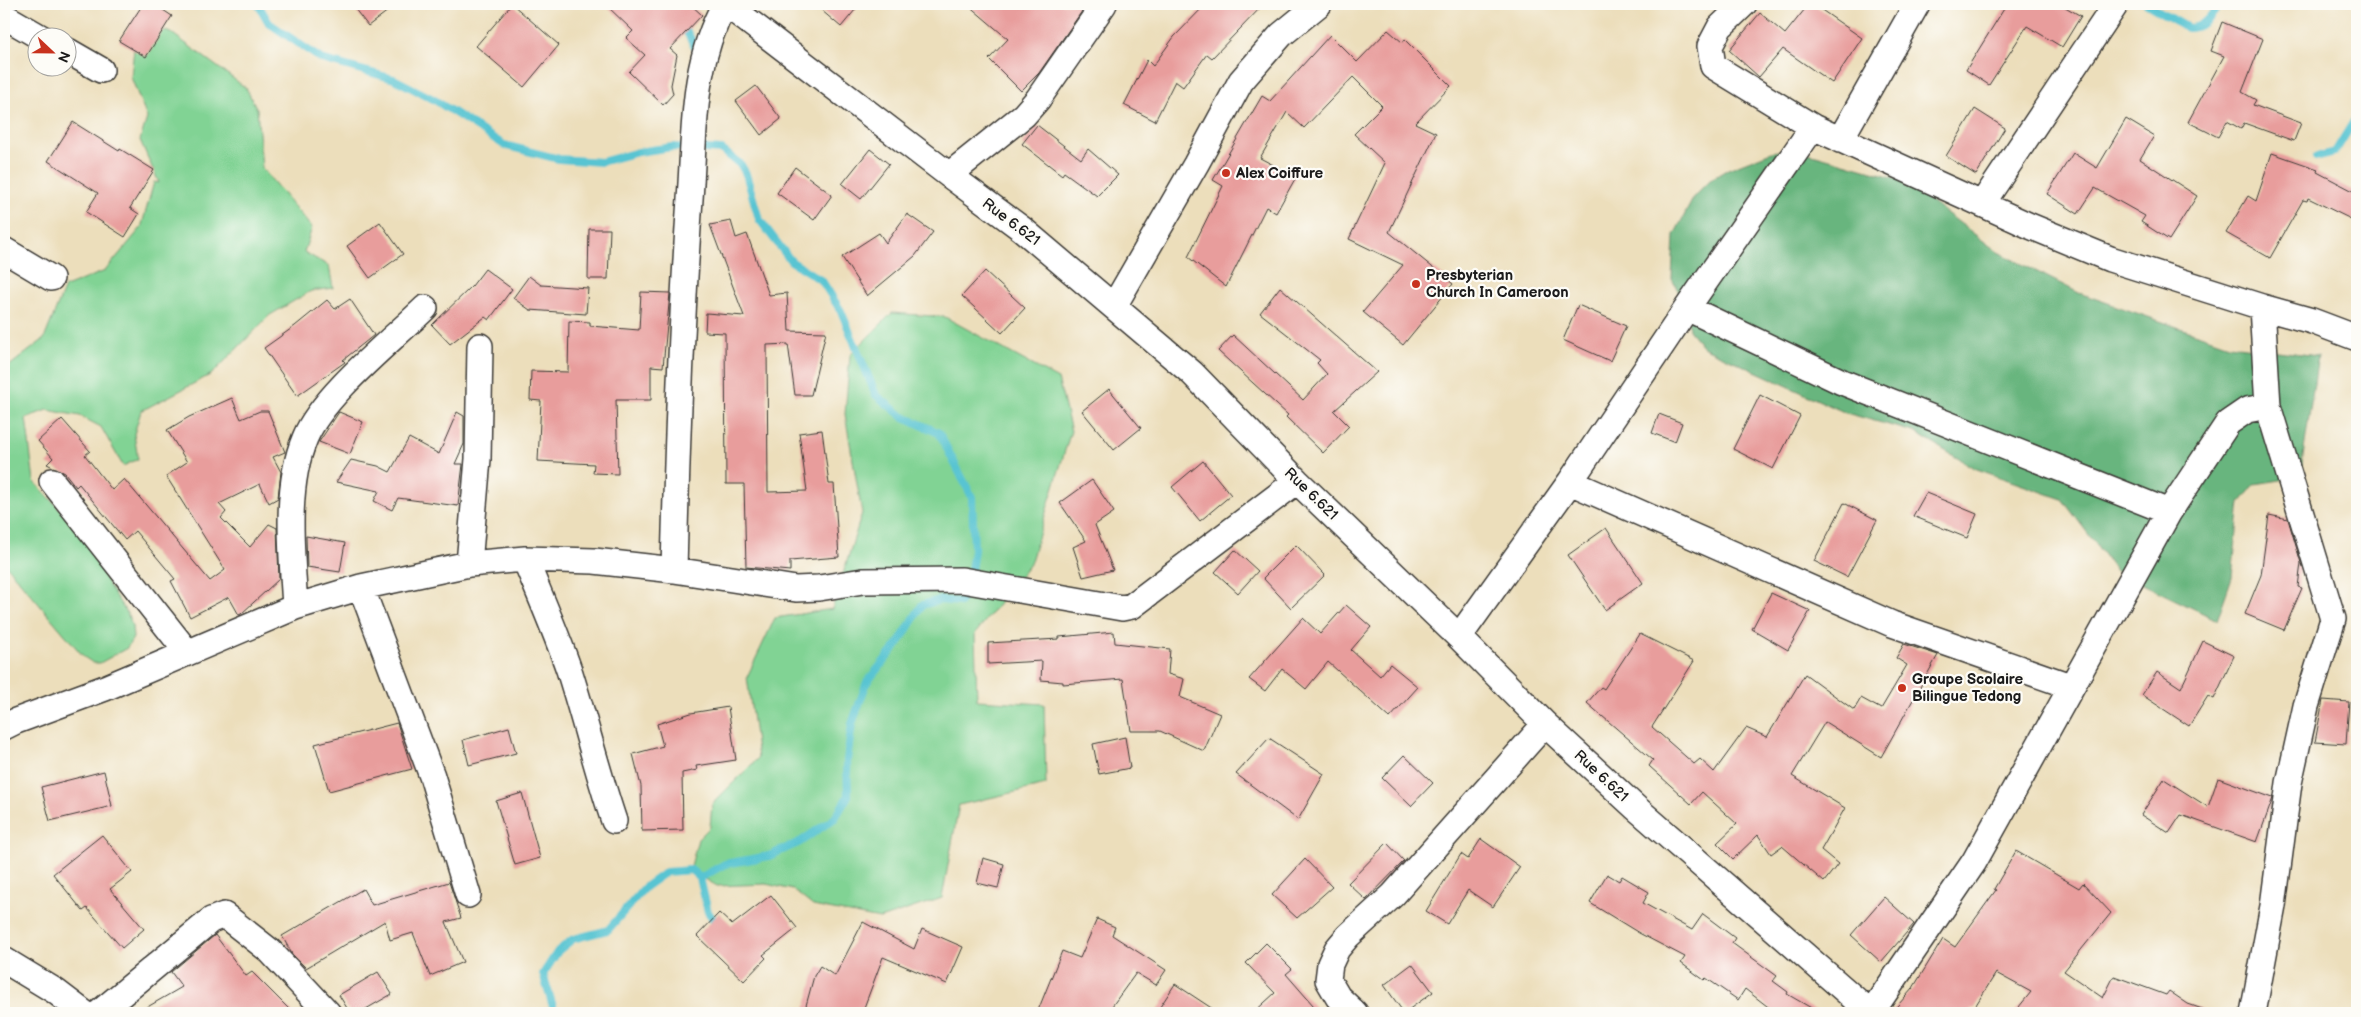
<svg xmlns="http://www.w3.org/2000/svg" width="2361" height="1017" font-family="'Balsamiq Sans',sans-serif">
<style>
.green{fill:#81d394;stroke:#4e7858}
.forest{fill:#68b57e;stroke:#42684d}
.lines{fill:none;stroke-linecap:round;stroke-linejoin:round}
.stream{stroke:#59c4d2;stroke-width:8}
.building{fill:#e89d9c}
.minor-casing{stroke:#3b3934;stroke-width:28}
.minor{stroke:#fff;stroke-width:25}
.poi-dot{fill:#c8321e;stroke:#fdfcf7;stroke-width:2}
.labels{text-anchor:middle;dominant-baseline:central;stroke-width:4.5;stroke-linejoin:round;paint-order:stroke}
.poi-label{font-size:15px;font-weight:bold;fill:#1c1c1c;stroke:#fdfcf7;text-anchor:start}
.street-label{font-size:15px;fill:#1c1c1c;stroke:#fdfcf7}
</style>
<rect width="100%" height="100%" fill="#fdfcf7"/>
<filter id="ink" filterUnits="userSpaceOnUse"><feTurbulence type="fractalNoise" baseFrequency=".02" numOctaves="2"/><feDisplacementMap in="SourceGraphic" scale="10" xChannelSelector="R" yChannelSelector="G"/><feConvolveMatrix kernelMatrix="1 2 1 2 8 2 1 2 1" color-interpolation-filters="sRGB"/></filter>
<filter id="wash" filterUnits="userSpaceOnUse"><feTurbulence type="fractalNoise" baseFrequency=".0096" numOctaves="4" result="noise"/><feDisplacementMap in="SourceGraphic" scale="20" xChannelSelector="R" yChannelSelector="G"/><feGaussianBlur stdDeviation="1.12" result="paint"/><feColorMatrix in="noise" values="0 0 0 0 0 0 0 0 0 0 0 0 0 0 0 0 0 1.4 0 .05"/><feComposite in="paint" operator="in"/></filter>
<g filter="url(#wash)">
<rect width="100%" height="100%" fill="#ecdebb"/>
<!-- green -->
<path class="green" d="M161,29l12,5 73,54 11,21 5,59 50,60 -8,24 25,14 4,22 -22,3 -41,24 -58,59 -71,37 -7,23 4,25 -15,7 -22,-39 -21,-11 -33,-6 -21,8 8,63 49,53 26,52 19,29 4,11 1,12 -6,10 -27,15h-7l-9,-6 -80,-94v-193l40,-31 21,-52 40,-16 36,-43 13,-46 5,1 -19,-43 7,-22 -16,-41 3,-29z
M892,313l53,4 113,62 13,52 -41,133 -55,70 2,66 67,4 2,81 -87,20 -17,93 -62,21 -67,-13 -20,-16 -27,-6 -49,2 -27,-16 8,-31 12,-12 2,-23 46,-46 -11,-81 28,-59 57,-9 30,-96 -17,-99 5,-59z"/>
<!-- forest -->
<path class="forest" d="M1795,149l108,31 95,72 81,41 150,52 89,11 -18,121 -45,7 -15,19 -8,74 -15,43 -101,-49 -54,-72 -88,-31 -60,-36 -68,-19 -143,-66 -14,-17 -2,-22 -15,-29 2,-44 21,-40 15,-15 18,-11 43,-17z"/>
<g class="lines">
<!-- stream -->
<path class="stream" d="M258,4l11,19 52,36 73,20 39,20 71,46 55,14 42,3 37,-10 34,-5 50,3 19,15 5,9 13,45 32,42 31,20 19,30 35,84 26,21 37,17 33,64 2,53 -6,41 -8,11 -20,-2 -18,5 -24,39 -31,38 -15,42 -5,36 1,36 -13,22 -35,24 -31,14 -44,8 -25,14 -9,-8 -25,2 -21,15 -37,43 -35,9 -15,12 -15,23 12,39
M2147,4l41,24c16,0 23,-13 33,-24
M682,23l17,31
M2316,157l19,-5 22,-36
M700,878l8,34 11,15"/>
</g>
<g id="blocks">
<!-- building -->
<path class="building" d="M143,4h11l18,12 -26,41 -27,-16z
M351,4h46l-29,22z
M512,4l47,41 -35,42 -48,-41z
M605,4h85l12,11 -32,34 7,6 -6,30 2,9 -10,11 -34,-33 16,-17 -19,-17 7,-7z
M814,4h46l-19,23z
M967,4h120l-48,69 -18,18 -32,-32 19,-20z
M1206,4h58l-52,54 -5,-4 -24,33 -8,-6 -20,40 -31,-16 23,-45 6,6 21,-29z
M1809,4h4l49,34 -30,45 -49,-34 -24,28 -30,-27 31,-37 25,21z
M2007,4h53l21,12 -19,31 -35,-21 -38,59 -23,-15z
M2222,22l41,17 -21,53 14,8 -3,5 48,18 -7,18 -50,-18 -3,6 -14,-8 -9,16 -30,-15 36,-66 -13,-5z
M1388,30l14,12 3,-2 46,46 -36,37 21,10 -47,99 64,52 -50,61 -40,-33 40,-47 -54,-26 36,-76 -31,-29 28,-28 -29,-29 -49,51 -17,-16 -27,46 36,19 -20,36 -10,-6 -40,80 -38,-30 35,-71 -10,-6 49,-84 8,5 60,-66 27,27z
M756,86l25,33 -20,16 -25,-34z
M1975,109l30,19 -29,47 -30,-19z
M2126,119l28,17 -14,23 57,37 -28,44 -28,-18 4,-6 -50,-28 -17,26 -31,-20 26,-41 24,15z
M73,122l46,29 1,-2 34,21 -24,38 9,6 -14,23 -39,-25 12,-19 -50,-32z
M1037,125l44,34 7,-10 30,26 -21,21 -33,-24 -2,3 -40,-31z
M870,149l19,15 -28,35 -19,-15z
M2272,153l46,16 -1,3 40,21v29l-49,-24 -1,3 -4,-1 -33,58 -44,-25 22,-37 8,5z
M795,167l37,28 -18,25 -37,-27z
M907,214l26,18 -18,24 -48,40 -25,-39 37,-24 7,10z
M731,221l5,17 11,-4 22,61 18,-2 2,38 37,1 -15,63h-16l-7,-51 -21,1 1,147 39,-1 -8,-58 23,-3 7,54h5l5,73 -49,4v10l-44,-4 -2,-83h-18l-1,-151 -20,-1 1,-19 38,3 -34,-91z
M380,222l23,32 -33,24 -23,-32z
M589,229h21l-2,50h-20z
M485,269l27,20 -23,31 -4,-3 -35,27 -18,-19 40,-39z
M985,271l40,37 -23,25 -40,-37z
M529,276l12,9 47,3 -2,26 -56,-4 -17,-12z
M1280,287l97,85 -43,39 15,15 -26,27 -37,-36 2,-2 -70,-64 15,-16 70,65 24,-26 -10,-11 3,-3 -60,-47z
M641,292l29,1 -7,74 -12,-1v34h-35l2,74 -25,-1 1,-9 -56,-3 3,-60 -11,-1 1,-29 37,1 1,-51 21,1v4l49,4z
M350,299l24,36 -31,25 2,2 -48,34 -33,-48 31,-22 32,-26 8,9z
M1578,305l48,21 -16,35 -47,-21z
M1109,389l32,39 -27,22 -32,-39z
M1760,395l40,21 -27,53 -40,-20z
M232,398l9,21 19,-8h8l17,41 -12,5 8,15 -3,26 -9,5 -9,-19 -41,20 7,8 -5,6 29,29 19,-23 8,4 2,51 -38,35 -2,1 -10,-18 -39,20 -19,-36 4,-2 -40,-48 -10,9 -46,-56 -3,3 -11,-14 -18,-9 6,-6 -15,-17 24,-22 28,32 -5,4 27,35 12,-11 86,102 15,-11 -59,-94 21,-14 -20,-32 22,-13z
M339,412l24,10 -13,32 -31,-12z
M457,412l7,4v28l-9,20h8l-5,42 -60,-8 -6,12 -18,-9 5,-10 -43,-9 15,-22 27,6 12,6 19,-34 30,16z
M1659,414l23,9 -7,19 -23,-9z
M1203,461l28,34 -31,26 -28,-34z
M1092,480l22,32 -19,13 18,45 -30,7 -10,-30 13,-6 -26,-38z
M1926,493l51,21 -10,24 -54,-22z
M1844,503l33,17 -30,57 -33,-16z
M2269,515l19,4 13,44 -3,24 4,1 -18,42 -39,-16 16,-39z
M1606,528l37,55 -38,27 -37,-55z
M306,536l39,7 -5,29 -33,-5z
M1296,545l29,30 -34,33 -28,-30z
M1235,550l23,21 -20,22 -23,-21z
M1771,593l39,18 -22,39 -36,-21z
M1346,605l25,22 -20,23 29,26 10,-12 28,23 -28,31 -62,-56 -22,27 -24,-20 -17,22 -16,-12 54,-61 17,16z
M1114,632l1,11 55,6 -2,25 16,5 -4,18 40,17 -16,37 -44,-20h-29l-8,-52 -60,5v-2l-22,-2 1,-19 -54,3v-21l71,-4v-2z
M1640,634l54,27 -42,66 42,37 6,-5 14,13 32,-44 21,9 38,-63 49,36 7,-12 20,11 26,-44 -11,-7 8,-14 34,11 -57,102 -56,-35 -33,54 53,32 -24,42 17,14 -14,18 -42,-36 -11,8 -13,-19 -25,24 -16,-16 20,-19 -35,-32 -11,12 -42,-38 4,-6 -66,-57 14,-16 3,2z
M2203,641l31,15 -20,43 -6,-3 -19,30 -47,-31 15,-23 24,16z
M2323,700l26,2 -3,42 -31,-2z
M728,707l8,53 -40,6 1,4 -15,3 1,57 -41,1 -1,-45 -8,-32 30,-8 -6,-22 34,-11z
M397,723l15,46 -83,22 -14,-47z
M509,727l7,26 -47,12 -6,-25z
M1125,737l5,31 -31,6 -6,-30z
M1269,738l55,36 -26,46 -62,-46z
M1404,755l29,28 -22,23 -29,-28z
M104,771l8,35 -62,15 -9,-34z
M2218,778l55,20 -16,44 -76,-27 -12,18 -28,-18 23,-36 44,28z
M522,793l18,65 -25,7 -19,-64z
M102,835l30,37 -22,17 34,40 -22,19 -35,-40 -4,3 -30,-37z
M1481,839l39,28 -27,40 -25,-17 -21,34 -21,-13 35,-57 7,5z
M1387,843l17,18 -38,39 -18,-17z
M2016,851l63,37 4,-5 28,30 -47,58 39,27 11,-22 52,19 3,-4 19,13 20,7v2h-194l17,-21 -35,-19 -22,35 -7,5h-76l22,-25 30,-49 12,8 41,-57 -2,-1z
M983,858l21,6 -6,24 -21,-5z
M1305,859l27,28 -35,31 -25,-23z
M1607,874l12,7 3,-5 27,16 -6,11 49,27 11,-16 32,24 -3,5 45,33 -4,5 15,11 -1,2 33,19h-44l-31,-24 -7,11 -32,-22 -2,2 -23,-17 4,-6 -46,-24 -49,-30z
M449,882l12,36 -15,4 17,40 -33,14 -17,-43 -23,7 -5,-19 -79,47 -14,-14 -10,-18 81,-47 9,16z
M771,895l26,33 -34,27 3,3 -22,23 -47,-45 22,-23 13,12z
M1884,897l30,27 -33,38 -30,-27z
M1097,919l18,8 -3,8 54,35 -10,15 -20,-12 -29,40h-70l25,-62 18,7z
M863,922l51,27 8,-20 41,18 -16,37 -64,-27 -21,56h-58l10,-37 6,-10 15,10z
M215,935l31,41 6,-4 41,41h-156l45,-26 -11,-15z
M1266,943l26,26 -6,5 34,39h-67l22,-20 -29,-30z
M1412,964l21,28 -29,21 -20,-28z
M378,972l14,22 -33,19h-9l-11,-18z
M1175,984l44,29h-63z"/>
</g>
</g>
<g filter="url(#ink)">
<use href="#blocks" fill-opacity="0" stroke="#3b3934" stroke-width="1"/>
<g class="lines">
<!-- minor casing -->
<g class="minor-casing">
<path id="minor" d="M726,4l223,171 73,54 170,144 105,108 162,156 86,87 90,83 236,206
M1744,4l-24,23 -10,19 3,20 100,61 217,99 80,33 152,48 50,14 45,17
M4,16l38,22
M68,51l33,19
M1840,140l77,-136
M949,175l75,-60 14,-16 66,-95
M1982,204l134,-200
M4,250l47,28
M1114,306l82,-142 45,-83 40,-46 38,-31
M1687,308l155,74 327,130
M52,481l135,171
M1570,482l322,142 178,62
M525,559c15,37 31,73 44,111 16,50 28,101 45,151
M469,564l9,-105 2,-113
M674,570c3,-124 7,-248 16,-371 5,-68 1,-134 35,-195
M361,587l71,189 36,119
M295,607c-3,-53 -11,-119 10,-169 17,-42 86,-97 120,-130
M1459,637l111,-155 117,-174 126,-181
M4,727l12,-6 89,-33 190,-81 66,-20 108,-23 56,-5 69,2 80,9 122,19 23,-1 44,-7 99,-1 160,28 10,-2 165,-125
M4,960l51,31 29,22
M99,1013l112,-93 13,-5 46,36 58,62
M1355,1013l-17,-16 -10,-17 2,-16 7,-15 11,-13 45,-41 152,-171
M1871,1013l103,-151 195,-350 59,-89 19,-13 21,-4
M2253,1013l20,-107 16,-123 17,-77 27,-87 -65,-213 -6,-99"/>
</g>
<!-- minor -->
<use href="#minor" class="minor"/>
</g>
</g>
<!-- markers -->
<g class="poi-dot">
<circle cx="1226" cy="173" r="5"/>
<circle cx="1416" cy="284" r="5"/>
<circle cx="1902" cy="688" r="5"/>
</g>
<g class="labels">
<!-- poi labels -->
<g class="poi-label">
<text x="1236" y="173">Alex Coiffure</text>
<text x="1426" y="275">Presbyterian<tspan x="1426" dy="17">Church In Cameroon</tspan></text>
<text x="1912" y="679">Groupe Scolaire<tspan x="1912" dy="17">Bilingue Tedong</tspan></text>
</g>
<!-- street labels -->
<g class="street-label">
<text transform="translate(1011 222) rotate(37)">Rue 6.621</text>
<text transform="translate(1311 494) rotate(44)">Rue 6.621</text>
<text transform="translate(1601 776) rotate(43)">Rue 6.621</text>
</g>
</g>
<!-- margin -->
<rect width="2361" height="1017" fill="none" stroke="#fdfcf7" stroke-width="20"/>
<!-- north arrow -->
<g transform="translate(52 52) rotate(112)"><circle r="24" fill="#fdfcf7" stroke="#a3a29f"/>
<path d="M0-4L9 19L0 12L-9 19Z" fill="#c8321e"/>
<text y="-8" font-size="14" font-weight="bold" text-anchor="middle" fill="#1c1c1c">N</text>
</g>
</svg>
